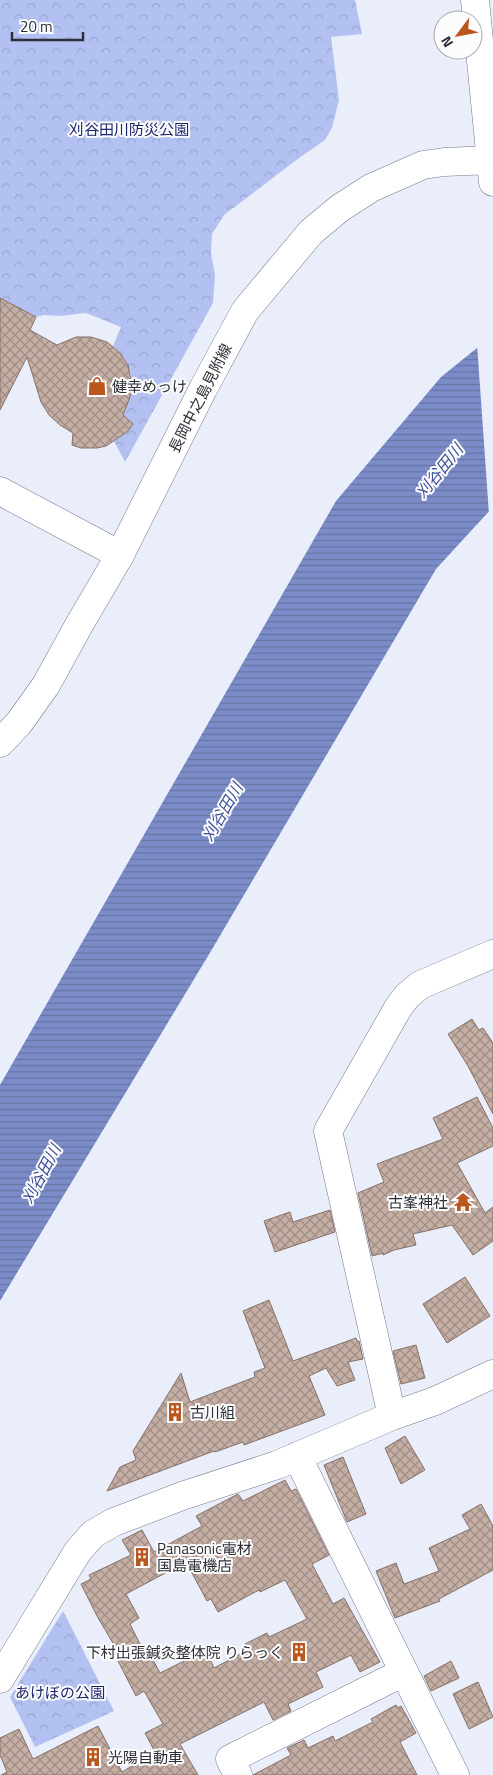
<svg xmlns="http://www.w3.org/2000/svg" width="493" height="1775" font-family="'Titillium Web','Noto Sans JP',sans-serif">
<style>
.park{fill:url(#park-crowns)}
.water{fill:url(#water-rules)}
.pier{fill:#eaeefb}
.building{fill:url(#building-cross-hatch);stroke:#867167;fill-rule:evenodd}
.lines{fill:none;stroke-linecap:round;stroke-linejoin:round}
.minor-casing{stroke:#747b8e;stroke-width:29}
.major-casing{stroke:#747b8e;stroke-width:29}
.minor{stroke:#fff;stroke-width:28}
.major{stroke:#fff;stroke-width:28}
.labels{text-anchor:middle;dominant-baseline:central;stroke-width:4;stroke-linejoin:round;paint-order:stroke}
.park-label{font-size:15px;fill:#1c256d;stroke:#fcfcfc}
.poi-label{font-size:15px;fill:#2c2f37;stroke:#fcfcfc;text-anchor:start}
.street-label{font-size:15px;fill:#2c2f37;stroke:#fcfcfc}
.water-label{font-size:16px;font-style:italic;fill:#3e4f9a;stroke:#fcfcfc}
</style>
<defs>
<pattern id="park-crowns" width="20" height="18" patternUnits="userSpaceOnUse" patternTransform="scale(1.25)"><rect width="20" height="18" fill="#b2c1f1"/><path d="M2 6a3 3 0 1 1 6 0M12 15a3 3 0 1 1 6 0" fill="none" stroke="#99a6cf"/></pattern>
<pattern id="water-rules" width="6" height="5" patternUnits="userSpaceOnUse" patternTransform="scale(1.25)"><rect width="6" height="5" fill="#7b8cc9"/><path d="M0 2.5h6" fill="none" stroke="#6573a4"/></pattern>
<pattern id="building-cross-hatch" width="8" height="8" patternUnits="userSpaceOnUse" patternTransform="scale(1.25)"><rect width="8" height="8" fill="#c5aea3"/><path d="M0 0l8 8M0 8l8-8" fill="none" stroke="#a08e86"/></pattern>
</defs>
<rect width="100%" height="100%" fill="#eaeefb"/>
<!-- park -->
<path class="park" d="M0,0h355l7,34 -31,3 8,63 -7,28 -7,12 -26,18 -75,57 -12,19 -1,19 4,22 -2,28 -88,159 -11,-21 13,-9 6,-8 -11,-10c13,-24 14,-48 -9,-68l8,-19 -35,-14 -26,3 -16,-1 -8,2 -36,-18z
M63,1611l51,100 -79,36 -25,-50z"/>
<!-- water -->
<path class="water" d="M493,335v172l-57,62 -225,382 -211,350v-216l336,-584 105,-124z"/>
<!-- pier -->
<path class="pier" d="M493,332v178l-4,4 -12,-170z"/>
<!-- building -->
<path class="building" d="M0,298l36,19 -6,13 27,15 19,-8h15l16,5 12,10 9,13 3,16 -1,16 -7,18 10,9 -6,8 -21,14 -9,2h-16l-9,-3 1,-12 -13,-8 -11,-10 -8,-13 -14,-45 -27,53z
M472,1019l7,11 4,-2 10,15v71l-25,-48 -20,-32z
M477,1097l16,31v18l-36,17 28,50 8,-6v34l-20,14 -21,-30 -39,9 3,11 -22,5 -11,5v-2l-11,3 -14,-63 26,-11 -7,-18 66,-25 -10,-21z
M330,1210l5,22 -60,20 -11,-31 26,-9 3,10z
M465,1277l25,39 -43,27 -24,-39z
M269,1300l24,61 63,-23 1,3h2l4,18 -15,3 7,18 -18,6 -11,-18 -17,8 16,39 -81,30 -1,-3 -28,10 -1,-1 -107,40 13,-24 16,-7 -3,-9 48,-78 9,29 65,-25 -1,-5 11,-4 -22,-57z
M416,1345l9,33 -24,6 -8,-33z
M405,1436l20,34 -24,14 -16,-36z
M343,1457l23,57 -19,8 -23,-57z
M285,1480l6,11 5,-2 33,66 -17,9 21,40 11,-6 36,64 -20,10 -9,-17 -35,17 7,15 -35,17 3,7 -18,9 -9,-18 -84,42 18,31h-197l6,-3 -7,-17v-17l19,-9 14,30 65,-33 24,46 33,-20 -10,-19 18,-9 -19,-33 -8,5 -20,-39 4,-2 -23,-39 -16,-32 10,-5 -2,-4 42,-20 -9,-15 20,-10 12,22 48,-26 -6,-10 42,-22 5,7zM186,1562l21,39 4,-2 7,13 41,-22 1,2 25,-12 22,39 -38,18 -2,-4 -22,11 3,6 -34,18 -8,-18 -46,23 -9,-17 -4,2 -17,-34 9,-6 -13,-24z
M481,1504l12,22v44l-54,29 1,2 -45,17 -19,-47 20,-8 8,21 35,-13 -10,-23 41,-19 -8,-14z
M451,1661l8,17 -28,13 -7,-15z
M478,1682l15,35 -24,12 -16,-35z
M396,1705l2,3 3,-2 15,27 -16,9 17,33h-164l38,-20 -4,-7 17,-8 4,8 25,-12 2,5 38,-19 -2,-3z"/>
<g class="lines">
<!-- minor casing -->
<g class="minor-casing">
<path id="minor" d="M0,491l120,64
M392,1416l-64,-285 70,-123 9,-12 13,-11 73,-31
M297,1456l158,319
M0,1679l78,-128 15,-17 21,-12 68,-26 95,-31 115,-49 43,-15 58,-27
M238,1775l-8,-16 174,-87"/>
</g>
<!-- major casing -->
<g class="major-casing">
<path id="major" d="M475,0l18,182
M0,743l19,-20 27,-38 33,-60 41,-70 83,-166 42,-78 66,-79 29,-24 31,-20 52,-23 21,-3 47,-2"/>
</g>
<!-- minor -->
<use href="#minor" class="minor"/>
<!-- major -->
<use href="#major" class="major"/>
</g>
<!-- icons -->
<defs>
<g id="shop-bare" transform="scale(1.5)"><path d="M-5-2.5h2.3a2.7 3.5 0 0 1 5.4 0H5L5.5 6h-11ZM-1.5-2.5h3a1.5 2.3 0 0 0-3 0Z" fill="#ba571e" stroke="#fcfcfc" stroke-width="2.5" paint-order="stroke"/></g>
<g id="temple-bare" transform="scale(1.5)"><path d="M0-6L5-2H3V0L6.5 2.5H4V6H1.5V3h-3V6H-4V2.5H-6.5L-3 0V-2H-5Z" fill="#ba571e" stroke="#fcfcfc" stroke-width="2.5" paint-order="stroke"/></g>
<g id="building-bare" transform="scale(1.5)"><path d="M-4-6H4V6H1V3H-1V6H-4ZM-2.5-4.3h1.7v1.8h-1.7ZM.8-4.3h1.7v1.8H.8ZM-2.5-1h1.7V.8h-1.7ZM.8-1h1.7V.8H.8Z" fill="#ba571e" stroke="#fcfcfc" stroke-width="2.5" paint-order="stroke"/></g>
</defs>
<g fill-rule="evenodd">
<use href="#shop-bare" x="97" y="386"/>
<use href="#temple-bare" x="463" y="1202"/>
<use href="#building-bare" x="175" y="1412"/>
<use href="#building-bare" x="142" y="1557"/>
<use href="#building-bare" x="299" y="1652"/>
<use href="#building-bare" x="93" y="1757"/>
</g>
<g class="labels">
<!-- park labels -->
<g class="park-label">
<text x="129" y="129">刈谷田川防災公園</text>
<text x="60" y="1692">あけぼの公園</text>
</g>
<!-- poi labels -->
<g class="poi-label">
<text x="112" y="386">健幸めっけ</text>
<text x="448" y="1202" text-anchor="end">古峯神社</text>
<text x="190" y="1412">古川組</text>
<text x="157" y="1548">Panasonic電材<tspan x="157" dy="17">国島電機店</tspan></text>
<text x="284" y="1652" text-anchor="end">下村出張鍼灸整体院 りらっく</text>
<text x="108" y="1757">光陽自動車</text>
</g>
<!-- street labels -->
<g class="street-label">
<text transform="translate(200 398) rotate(-63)">長岡中之島見附線</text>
</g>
<!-- water labels -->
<g class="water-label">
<text transform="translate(439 471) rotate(-51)">刈谷田川</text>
<text transform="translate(222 812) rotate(-60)">刈谷田川</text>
<text transform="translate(41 1174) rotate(-62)">刈谷田川</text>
</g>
</g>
<!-- north arrow -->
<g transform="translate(458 35) rotate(238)"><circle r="24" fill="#fcfcfc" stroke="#a9aaad"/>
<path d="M0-4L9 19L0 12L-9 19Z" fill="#ba571e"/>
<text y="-8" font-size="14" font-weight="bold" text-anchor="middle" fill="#2c2f37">N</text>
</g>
<!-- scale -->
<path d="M12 32v8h71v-8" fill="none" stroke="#2c2f37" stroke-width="2.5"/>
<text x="20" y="32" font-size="15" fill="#2c2f37" stroke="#fcfcfc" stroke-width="4" paint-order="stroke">20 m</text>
</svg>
